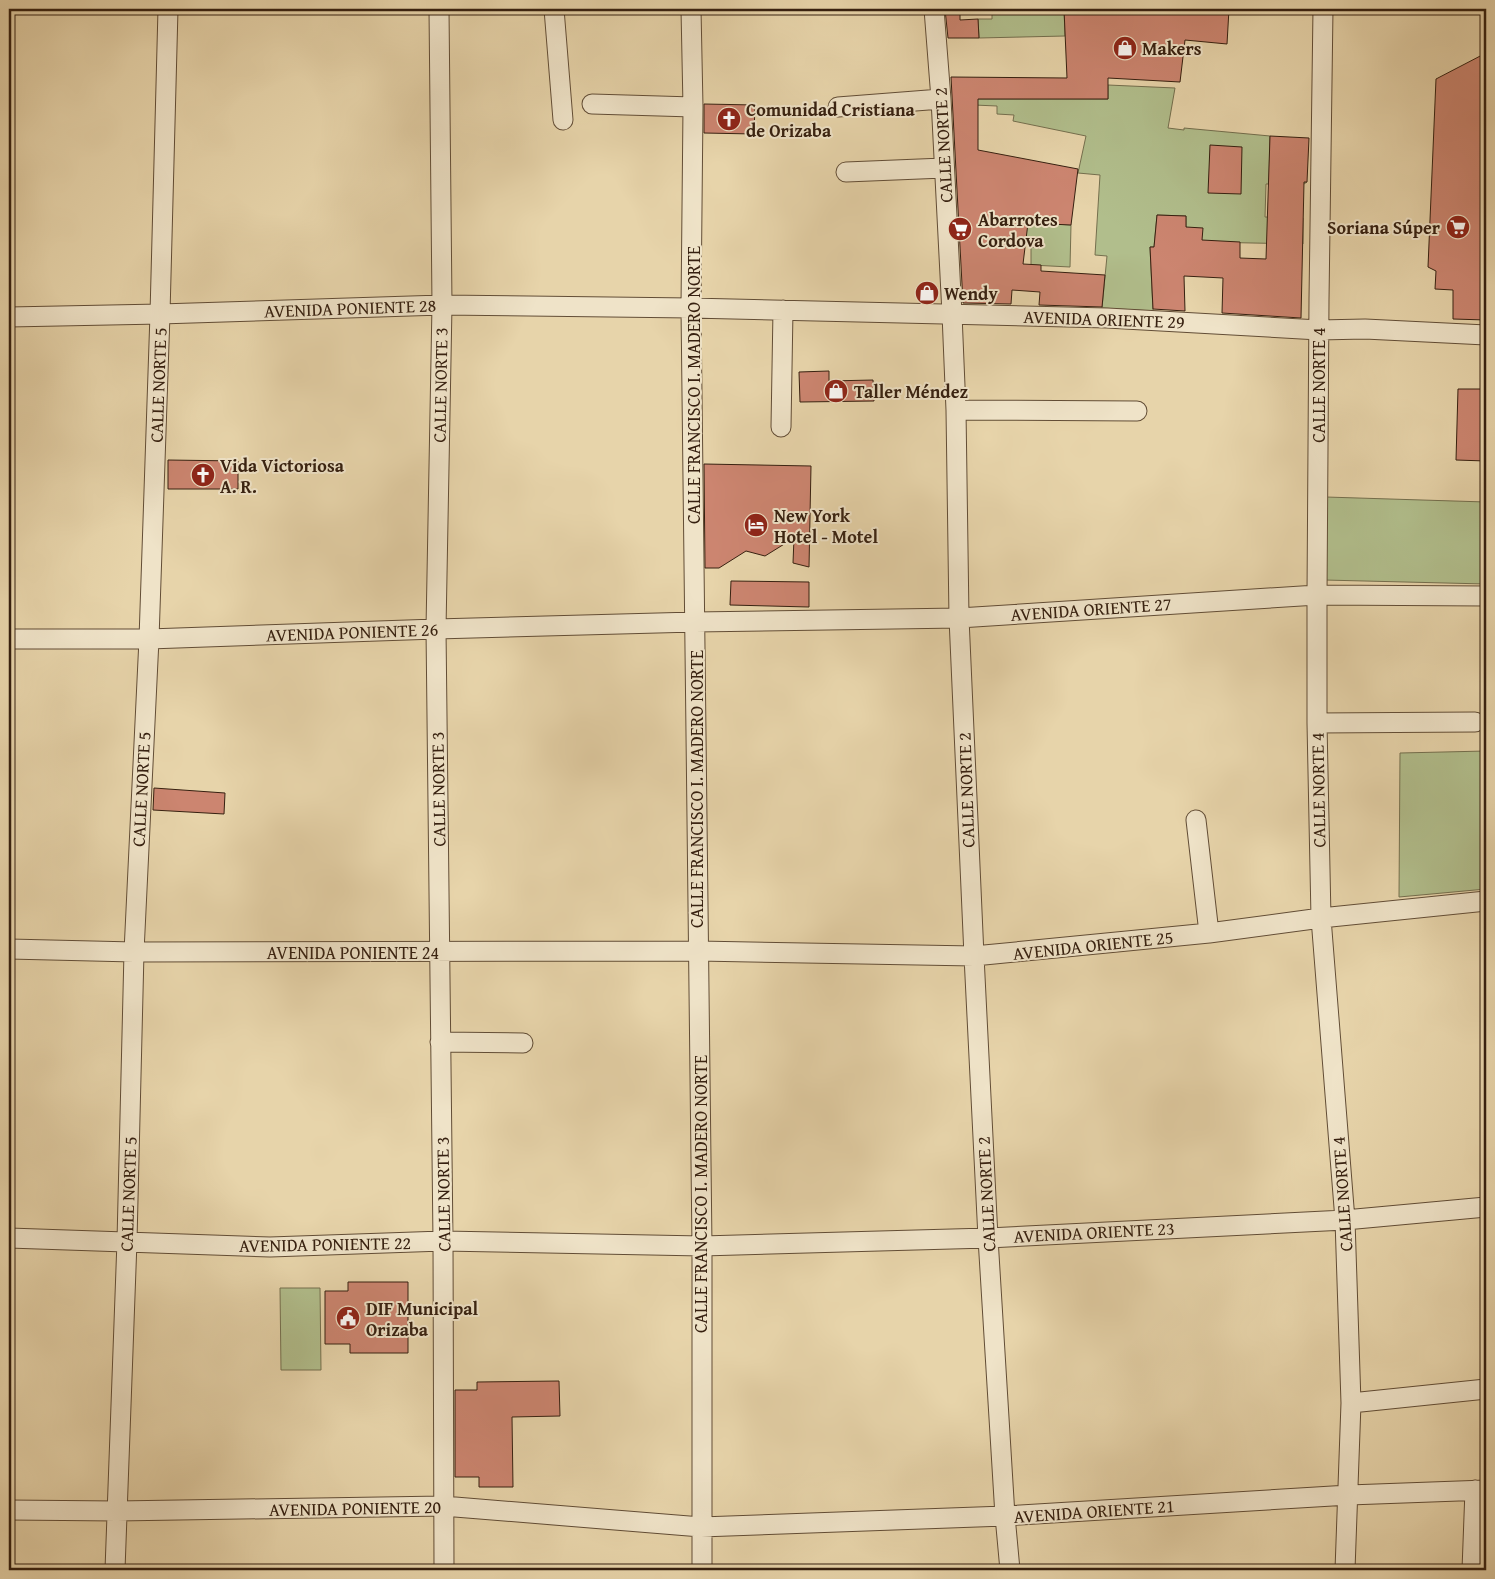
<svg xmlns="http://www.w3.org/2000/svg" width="1495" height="1579" font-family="'Gentium Book Plus',serif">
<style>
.green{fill:#b1be8c;stroke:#746f4e}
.building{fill:#cc8570;stroke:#362010}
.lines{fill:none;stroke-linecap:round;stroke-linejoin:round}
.minor-casing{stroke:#624d36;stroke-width:21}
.minor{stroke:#efe3c8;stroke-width:19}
.labels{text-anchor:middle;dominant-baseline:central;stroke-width:4;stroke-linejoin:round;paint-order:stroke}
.poi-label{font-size:18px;font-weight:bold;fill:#362010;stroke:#efe3c8;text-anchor:start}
.street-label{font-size:18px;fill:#362010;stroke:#efe3c8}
</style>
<rect width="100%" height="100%" fill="#e7d4aa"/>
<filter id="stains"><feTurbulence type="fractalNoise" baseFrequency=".004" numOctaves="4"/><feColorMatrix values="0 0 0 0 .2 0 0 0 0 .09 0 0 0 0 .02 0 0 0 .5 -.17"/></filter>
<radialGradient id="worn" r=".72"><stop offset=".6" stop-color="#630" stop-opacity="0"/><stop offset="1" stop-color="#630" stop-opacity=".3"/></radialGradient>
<!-- green -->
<path class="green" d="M992,9h72l1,27 -86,2 -1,-19h14z
M1108,85l67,3 -7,40 16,2v-2l86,8 -1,44 38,2 -3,2h-38l-1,33 38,1v26l-101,-2 -16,-15v-11l-29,-1 -3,32h-4l3,64 -51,-3 5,-52 -12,-1 5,-80 -22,-2 8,-37 -73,-15 1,-6 -17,-1v-8l-23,-1 -18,-6h152z
M1003,221l68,4 -1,42 -39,-2v-18l8,1v-8l-37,-2z
M1326,497l160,5v82l-162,-4z
M1486,751v138l-87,8 1,-144z
M280,1288h40l1,82h-40z"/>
<!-- building -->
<path class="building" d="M945,9h15v11l18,-1 1,19h-31z
M1064,9h165l-2,35 -42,-4 -5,42 -72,-4v21h-130v51l100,19 -7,56 -43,-2 -5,41 18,1v6l64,4 -3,32 -63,-2 1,-13 -28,-2 -1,14 -48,-1 -12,-226 116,1z
M1486,53v267l-33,-1v-29l-18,-1 1,-18 -8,-4 8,-188z
M704,104l51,1 -1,29 -50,-1z
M1270,136l39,2 -2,44h-3l-3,136 -79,-5 1,-35 -39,-2 1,35 -32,-2 -3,-62h4l3,-32 29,1v11l17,1 -1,12 38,2v16l26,1z
M1210,145l32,2 -1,47 -33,-1z
M829,371v10l44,-1 1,21 -74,1 -1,-30z
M1458,389h28v72l-30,-1z
M168,460l70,1v28h-70z
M704,464l107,2 -2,101 -16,-4 1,-25 -29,18 -19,-5 -27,17h-14z
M731,581l78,1v25l-79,-2z
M154,788l71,5 -1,21 -71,-4z
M348,1282h60v71h-58v-9h-25v-53h23z
M559,1381l1,35 -48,1 1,70h-34v-10h-24v-87h22v-8z"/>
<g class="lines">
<!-- minor casing -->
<g class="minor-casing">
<path id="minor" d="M439,9l3,296 -6,324 7,612 1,329
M554,9l9,111
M691,9l2,98 -2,201 11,938v324
M934,9l7,90 11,215 4,96 3,208 15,338 14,282 17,278 5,54
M1323,9l-4,291 -2,295v128l4,195 24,302 6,183 -6,167
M592,104l101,3
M838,107l103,-8
M846,172l98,-4
M9,317l151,-3 282,-9 249,3 416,10 212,12 46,-1 121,6
M956,410l181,1
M781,427l2,-117
M9,639h140l287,-10 259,-7 264,-4 358,-23 169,1
M1317,723l158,-1
M1196,820l13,113
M9,949l125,3 564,-1 276,5 235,-23 112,-15 165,-17
M440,1042l83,1
M9,1238l261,9 173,-6 259,5 286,-8 357,-18 141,-13
M1351,1403l135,-14
M9,1510l108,1 326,-5 258,21 304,-11 344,-21 137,-5
M115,1570l12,-329 7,-289 15,-313 11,-325 8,-305
M1472,1570l3,-80"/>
</g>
<!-- minor -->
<use href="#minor" class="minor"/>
</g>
<!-- icons -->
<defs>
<g id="shop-disc" transform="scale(1.25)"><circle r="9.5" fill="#8f2418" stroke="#efe3c8"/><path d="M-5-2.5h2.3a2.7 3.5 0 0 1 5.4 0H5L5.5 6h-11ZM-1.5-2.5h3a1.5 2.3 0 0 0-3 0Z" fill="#fff"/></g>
<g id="church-disc" transform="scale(1.25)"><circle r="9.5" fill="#8f2418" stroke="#efe3c8"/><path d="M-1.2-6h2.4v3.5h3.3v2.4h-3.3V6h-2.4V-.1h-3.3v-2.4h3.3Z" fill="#fff"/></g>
<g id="supermarket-disc" transform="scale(1.25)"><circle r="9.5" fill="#8f2418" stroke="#efe3c8"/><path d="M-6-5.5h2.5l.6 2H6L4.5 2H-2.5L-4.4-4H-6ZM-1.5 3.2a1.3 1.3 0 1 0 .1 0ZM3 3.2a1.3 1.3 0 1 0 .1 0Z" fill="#fff"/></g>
<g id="hotel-disc" transform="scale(1.25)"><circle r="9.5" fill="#8f2418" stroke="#efe3c8"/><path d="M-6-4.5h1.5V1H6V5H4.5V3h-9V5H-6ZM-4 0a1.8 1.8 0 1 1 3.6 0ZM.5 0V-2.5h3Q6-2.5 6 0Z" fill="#fff"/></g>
<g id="civic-disc" transform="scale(1.25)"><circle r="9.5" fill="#8f2418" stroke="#efe3c8"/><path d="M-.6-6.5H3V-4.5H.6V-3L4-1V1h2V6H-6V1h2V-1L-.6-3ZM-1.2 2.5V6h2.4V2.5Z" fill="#fff"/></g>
</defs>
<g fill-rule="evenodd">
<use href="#shop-disc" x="1125" y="48"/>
<use href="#church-disc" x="729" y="119"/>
<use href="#supermarket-disc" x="1458" y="227"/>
<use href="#supermarket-disc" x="960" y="229"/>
<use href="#shop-disc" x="927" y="293"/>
<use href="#shop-disc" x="836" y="391"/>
<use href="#church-disc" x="203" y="475"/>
<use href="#hotel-disc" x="756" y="525"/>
<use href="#civic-disc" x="348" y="1318"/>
</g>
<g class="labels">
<!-- poi labels -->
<g class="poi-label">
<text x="1142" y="48">Makers</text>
<text x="746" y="109">Comunidad Cristiana<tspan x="746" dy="21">de Orizaba</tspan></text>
<text x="978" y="219">Abarrotes<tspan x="978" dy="21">Cordova</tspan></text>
<text x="1440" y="227" text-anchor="end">Soriana Súper</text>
<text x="944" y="293">Wendy</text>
<text x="854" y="391">Taller Méndez</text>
<text x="220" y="465">Vida Victoriosa<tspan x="220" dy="21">A. R.</tspan></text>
<text x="774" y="515">New York<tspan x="774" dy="21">Hotel - Motel</tspan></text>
<text x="366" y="1308">DIF Municipal<tspan x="366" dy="21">Orizaba</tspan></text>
</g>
<!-- street labels -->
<g class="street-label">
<text transform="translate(943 145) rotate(-93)">CALLE NORTE 2</text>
<text transform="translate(350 308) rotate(-2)">AVENIDA PONIENTE 28</text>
<text transform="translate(1104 319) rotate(2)">AVENIDA ORIENTE 29</text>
<text transform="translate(158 385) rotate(-88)">CALLE NORTE 5</text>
<text transform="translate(440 385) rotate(-89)">CALLE NORTE 3</text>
<text transform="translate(693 385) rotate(-90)">CALLE FRANCISCO I. MADERO NORTE</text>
<text transform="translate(1318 385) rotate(-90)">CALLE NORTE 4</text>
<text transform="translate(1091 609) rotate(-4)">AVENIDA ORIENTE 27</text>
<text transform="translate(352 632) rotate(-2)">AVENIDA PONIENTE 26</text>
<text transform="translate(141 789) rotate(-87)">CALLE NORTE 5</text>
<text transform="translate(438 789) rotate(-91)">CALLE NORTE 3</text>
<text transform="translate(696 789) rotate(-90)">CALLE FRANCISCO I. MADERO NORTE</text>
<text transform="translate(966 790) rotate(-92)">CALLE NORTE 2</text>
<text transform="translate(1318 790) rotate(-91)">CALLE NORTE 4</text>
<text transform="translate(1093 945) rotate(-6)">AVENIDA ORIENTE 25</text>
<text x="353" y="952">AVENIDA PONIENTE 24</text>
<text transform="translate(128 1194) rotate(-88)">CALLE NORTE 5</text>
<text transform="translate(443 1194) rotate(-91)">CALLE NORTE 3</text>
<text transform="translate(700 1194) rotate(-90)">CALLE FRANCISCO I. MADERO NORTE</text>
<text transform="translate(986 1194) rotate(-93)">CALLE NORTE 2</text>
<text transform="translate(1342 1194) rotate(-94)">CALLE NORTE 4</text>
<text transform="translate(1094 1232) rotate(-3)">AVENIDA ORIENTE 23</text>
<text transform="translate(325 1244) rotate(-1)">AVENIDA PONIENTE 22</text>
<text transform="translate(355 1508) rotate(-1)">AVENIDA PONIENTE 20</text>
<text transform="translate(1094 1511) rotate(-4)">AVENIDA ORIENTE 21</text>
</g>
</g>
<!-- margin -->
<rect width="1495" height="1579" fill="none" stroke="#e7d4aa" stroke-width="30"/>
<rect x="10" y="10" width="1475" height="1559" fill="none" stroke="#362010" stroke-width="2.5"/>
<rect x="15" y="15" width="1465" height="1549" fill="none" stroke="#362010"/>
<rect width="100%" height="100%" filter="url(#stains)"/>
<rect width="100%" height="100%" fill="url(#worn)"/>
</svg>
